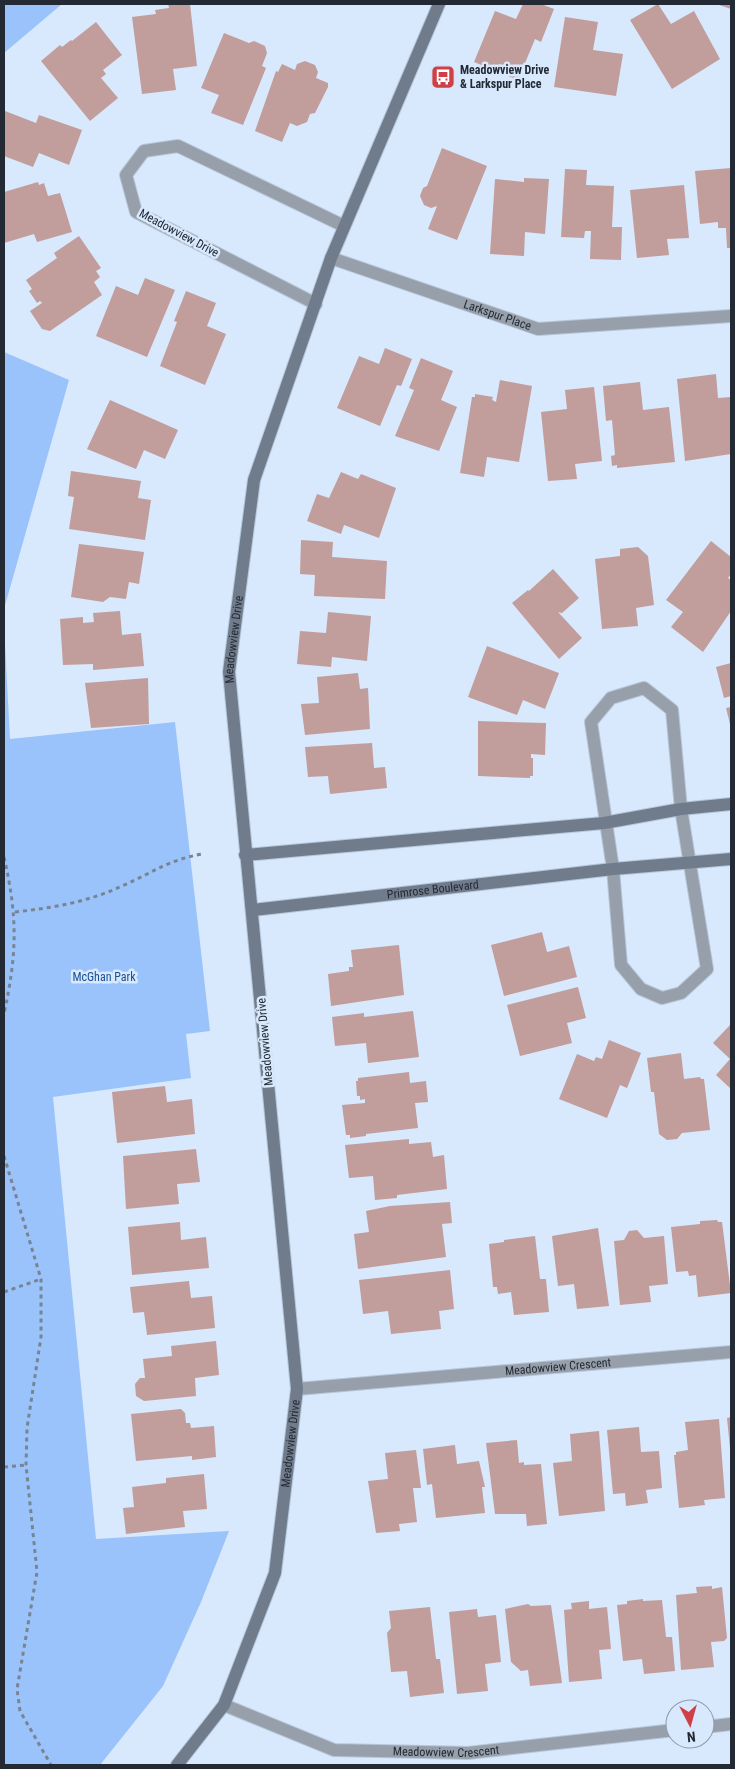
<svg xmlns="http://www.w3.org/2000/svg" width="735" height="1769" font-family="'Roboto Condensed',sans-serif">
<style>
.green{fill:#9ac3fb}
.building{fill:#c19d9b}
.lines{fill:none;stroke-linecap:round;stroke-linejoin:round}
.street-casing{stroke:#b7c6d9;stroke-width:14}
.secondary-casing{stroke:#b7c6d9;stroke-width:14}
.path{stroke:#798493;stroke-width:3;stroke-dasharray:4 4;stroke-linecap:butt}
.street{stroke:#969faa;stroke-width:12}
.secondary{stroke:#707c8c;stroke-width:12}
.labels{text-anchor:middle;dominant-baseline:central;stroke-width:5;stroke-linejoin:round;paint-order:stroke}
.poi-label{font-size:12px;font-weight:bold;fill:#232a34;stroke:#d8e8fd;text-anchor:start}
.street-label{font-size:12px;fill:#232a34;stroke:#d8e8fd}
.park-label{font-size:12px;fill:#195095;stroke:#d8e8fd}
</style>
<rect width="100%" height="100%" fill="#d8e8fd"/>
<!-- green -->
<path class="green" d="M4,4h58l-58,49z
M4,352l65,28 -65,229z
M4,625l6,114 165,-17 35,309 -24,3 5,44 -138,19 43,442 133,-8 -28,71 -38,84 -63,79h-96z"/>
<!-- building -->
<path class="building" d="M168,4h22l7,62 -24,3 3,21 -34,4 -10,-77 24,-3 -1,-4 14,-2z
M523,4h18l13,5 -13,33 -6,-3 -17,41 -44,-18 21,-51 21,8z
M658,4l13,20 23,-13 26,48 -48,30 -42,-69z
M716,4h15v5z
M565,17l33,5 -5,28 30,4 -7,42 -62,-9z
M96,22l26,33 -19,15 3,4 -5,4 17,20 -28,23 -49,-60 19,-16 2,2 9,-7 1,1z
M224,33l25,10 5,-2 11,5 2,7 -5,13 4,2 -23,57 -32,-12 8,-18 -18,-7z
M305,61l10,4 3,7 -2,6 12,5v4l-13,26 -5,1 -3,8 -10,4 -7,-3 -8,19 -27,-11 21,-60 2,1 4,-8 13,6 2,-6z
M5,111l31,12 3,-8 43,15 -13,35 -30,-12 -6,14 -29,-11z
M442,148l45,18 -30,74 -29,-11 9,-23 -6,2 -7,-3 -4,-9 3,-8 4,-2z
M731,168v80h-4l-1,-20h-8v-6l-18,2 -5,-53z
M565,169l22,1 -1,15 28,1 -2,41h10l-1,33 -31,-1 1,-28h-6l-1,7 -23,-1z
M524,178l25,1 -4,55 -20,-2 -1,24 -34,-2 5,-75 29,3z
M38,182l1,3 5,-2 4,13 12,-3 12,39 -35,10 -3,-8 -30,9v-51z
M684,185l5,53 -22,1 2,16 -32,3 -7,-68z
M79,236l22,32 -5,3 4,6 -6,5 8,13 -52,36 -8,-2 -12,-18 12,-8 -2,-2 -3,2 -8,-12 3,-2 -6,-9 31,-22 -3,-5z
M145,278l30,12 -28,67 -51,-21 20,-50 22,9z
M186,291l30,12 -9,23 19,8 -21,51 -45,-19 17,-44 -3,-1z
M385,348l27,11 -11,27 -4,-1 -17,41 -43,-18 22,-52 20,8z
M421,358l32,13 -12,29 16,7 -18,44 -44,-15 19,-46 -5,-2z
M716,374l2,24 13,-1v57l-46,7 -8,-82z
M500,380l32,6 -13,76 -32,-5 -3,20 -24,-4 12,-76h3v-3l18,3 -1,3 4,2z
M640,382l3,28 26,-3 6,55 -58,6v-3l-5,1 -1,-10 4,-1 -3,-35 -6,1 -3,-35z
M594,387l8,74 -27,3 2,15 -29,2 -7,-69 26,-3 -2,-19z
M110,400l68,30 -13,29 -21,-9 -8,19 -49,-20z
M71,471l70,10 -3,17 13,2 -6,40 -76,-11 5,-32 -6,-1z
M341,472l17,7 3,-5 35,14 -17,50 -35,-13 -3,9 -34,-13 10,-27 12,4z
M301,540l32,2 -1,15 55,4 -2,38 -71,-3 1,-21 -15,-1z
M711,541l20,16v17l-3,4 3,2v31l-28,41 -32,-25 12,-15 -17,-12z
M79,544l65,8 -5,32 -10,-2 -3,17 -16,-2 -7,5 -32,-5z
M638,547l10,9 6,49 -18,3 2,18 -36,3 -7,-70 25,-3v-7z
M553,569l26,29 -17,15 -4,-1 24,26 -23,21 -47,-56 16,-13 1,1z
M120,611l2,24 19,-2 3,33 -51,4v-6l-30,1 -3,-46 23,-2v6l11,-1 -1,-9z
M328,612l43,4 -4,45 -35,-4 -1,10 -34,-3 3,-33 26,2z
M487,646l72,27 -14,36 -22,-9 -6,15 -49,-18z
M731,663v33l-7,2 -8,-31z
M358,673l2,16 8,-1 2,41 -65,6 -4,-31 18,-1 -2,-26z
M148,678l1,46 -58,4 -6,-45z
M731,707v21l-5,-20z
M478,721l68,2 -1,32 -14,-1v4h2v18h-3v2l-52,-2z
M372,743l2,25 11,-1 2,21 -57,6 -2,-18 -20,1 -3,-30z
M542,932l5,20 22,-6 8,31 -73,19 -13,-51z
M399,945l5,50 -73,11 -3,-32 21,-3v-4h4l-2,-17z
M578,987l8,31 -19,5 5,20 -52,13 -13,-51z
M413,1011l6,46 -51,6 -2,-20 -31,3 -3,-29 32,-4v4z
M731,1024v65l-15,-14 14,-16 -17,-16z
M609,1040l32,13 -14,35 -7,-3 -13,33 -48,-19 18,-45 17,7 2,-4 6,2z
M681,1053l3,26 16,-2 1,2h3l6,51 -28,3 -5,6 -10,1 -8,-6 -5,-42h-3l-4,-34z
M409,1072l1,11 16,-2 2,21 -13,1 3,25 -52,6v2l-16,2v-3h-4l-4,-30 23,-2v-4l-5,1v-4h-3l-1,-15h2v-3z
M165,1086l2,16 25,-3 3,35 -78,9 -5,-51z
M409,1139v5l22,-2 2,15 11,-2 3,34 -50,6v3l-22,2 -2,-24 -24,2 -4,-33z
M196,1149l4,33 -23,2 2,20 -53,5 -3,-53z
M450,1202l2,21 -10,1 4,33 -88,12 -4,-35 15,-2 -3,-21 24,-5z
M717,1220l1,2h4l9,71 -33,4 -2,-22 -7,1 -1,-5 -12,1 -5,-45 29,-3v-3z
M180,1222l1,18 25,-3 3,31 -77,7 -4,-48z
M598,1228l11,78 -32,3 -3,-25 -16,2 -6,-50z
M637,1230l7,8 20,-2 4,48 -19,2 2,16 -31,3 -6,-64 10,-1 5,-9z
M535,1236l5,43h6l3,33 -35,3 -3,-23 -13,2 -1,-7h-4l-4,-43 15,-2v-2z
M450,1270l4,39 -15,2 2,18 -50,5 -3,-23 -25,3 -4,-34z
M189,1281l2,17 21,-2 3,32 -68,7 -3,-23 -11,1 -3,-26z
M216,1341l3,34 -24,3 1,18 -52,5 -8,-5 -1,-12 5,-6h5l-2,-19 29,-3 -1,-10z
M181,1409l4,4 1,10h4l1,5 23,-2 2,31 -24,3v-4l-56,5 -5,-47z
M731,1417v30l-1,1 -3,-30z
M719,1419l6,79 -21,2 1,5 -26,3 -5,-53h2v-3l12,-2 -3,-28z
M639,1427l2,25 18,-1 3,37 -16,2 2,13 -22,3 -1,-13 -12,1 -6,-64z
M599,1431l6,80 -46,5 -6,-53 19,-2 -2,-27z
M517,1440l2,23 5,-1v3l17,-1 6,60 -20,2 -1,-12h-31l-9,-71z
M455,1445l2,19 22,-3 6,26h-3l3,26 -49,5 -4,-34 -5,1 -4,-36z
M416,1450l5,38h-8l4,34 -18,2 1,7 -24,2 -8,-52 20,-2 -3,-26z
M204,1474l3,35 -24,2 2,16 -59,7 -3,-26 11,-1 -2,-20 34,-4v-5z
M712,1586v3l10,-2 5,51 -3,3 -13,1 3,25 -33,3 -5,-75 21,-2 -1,-6z
M643,1599v2l19,-1 4,37h6l3,34 -31,3 -2,-15 -19,2 -6,-56 10,-1v-3z
M589,1601v8l18,-2 4,42 -12,1 3,29 -33,3 -5,-72 8,-1 -1,-6z
M528,1604l3,2 20,-1 11,78 -32,3 -2,-16 -7,1 -10,-9 -6,-53z
M430,1607l6,52h4l4,34 -34,4 -3,-26 -16,1 -4,-39 4,-5 -2,-17z
M477,1609l1,8 18,-2 5,47 -16,2 3,27 -31,3 -8,-82z"/>
<g class="lines">
<!-- street casing -->
<g class="street-casing">
<g id="street">
<path id="s1" d="M331,258l207,71 193,-13"/>
<path d="M316,304l-180,-92 -10,-37 18,-24 34,-5 166,80"/>
<path d="M644,688l28,22 9,99 26,160 -26,24 -19,5 -21,-9 -20,-24 -8,-96 -22,-147 20,-24z"/>
<path id="s2" d="M297,1389l434,-37"/>
<path id="s3" d="M224,1705l110,45 134,3 207,-23"/>
<path d="M705,1727l26,-3"/>
</g>
</g>
<!-- secondary casing -->
<g class="secondary-casing">
<g id="secondary">
<path d="M245,855l359,-32 77,-14 50,-5"/>
<path id="s4" d="M253,910l360,-41 118,-10"/>
<path id="s5" d="M177,1765l47,-60 51,-132 22,-184 -68,-717 25,-192 77,-222 108,-254"/>
</g>
</g>
<!-- path -->
<path class="path" d="M4,857c14,62 13,96 0,157
M15,912c37,-4 73,-10 107,-26 30,-13 48,-27 81,-32
M4,1156l37,123v58l-14,91 -1,37 11,107 -20,117 3,22 31,54
M4,1292l37,-13
M4,1467l22,-2"/>
<!-- street -->
<use href="#street" class="street"/>
<!-- secondary -->
<use href="#secondary" class="secondary"/>
</g>
<!-- icons -->
<defs>
<g id="bus-square" transform="scale(1.25)"><rect x="-9" y="-9" width="18" height="18" rx="4" fill="#cf4046" stroke="#d8e8fd"/><path d="M-5-6H5V4H4V6H2V4H-2V6H-4V4H-5ZM-3.5-4V0h7V-4ZM-3.5 1.2v1.5H-2V1.2ZM2 1.2v1.5H3.5V1.2Z" fill="#fff"/></g>
</defs>
<g fill-rule="evenodd">
<use href="#bus-square" x="443" y="77"/>
</g>
<g class="labels">
<!-- poi labels -->
<g class="poi-label">
<text x="460" y="70">Meadowview Drive<tspan x="460" dy="14">&amp; Larkspur Place</tspan></text>
</g>
<!-- street labels -->
<g class="street-label">
<text transform="translate(179 233) rotate(28)">Meadowview Drive</text>
<text stroke="none"><textPath href="#s1" startOffset="176">Larkspur Place</textPath></text>
<text stroke="none"><textPath href="#s5" startOffset="1156">Meadowview Drive</textPath></text>
<text stroke="none"><textPath href="#s4" startOffset="181">Primrose Boulevard</textPath></text>
<text transform="translate(265 1042) rotate(-95)">Meadowview Drive</text>
<text stroke="none"><textPath href="#s2" startOffset="262">Meadowview Crescent</textPath></text>
<text stroke="none"><textPath href="#s5" startOffset="348">Meadowview Drive</textPath></text>
<text stroke="none"><textPath href="#s3" startOffset="231">Meadowview Crescent</textPath></text>
</g>
<!-- park labels -->
<g class="park-label">
<text x="104" y="977">McGhan Park</text>
</g>
</g>
<!-- border -->
<rect width="735" height="1769" fill="none" stroke="#232a34" stroke-width="10"/>
<!-- north arrow -->
<g transform="translate(690 1724) rotate(174)"><circle r="24" fill="#d8e8fd" stroke="#909cad"/>
<path d="M0-4L9 19L0 12L-9 19Z" fill="#cf4046"/>
<text y="-8" font-size="14" font-weight="bold" text-anchor="middle" fill="#232a34">N</text>
</g>
</svg>
